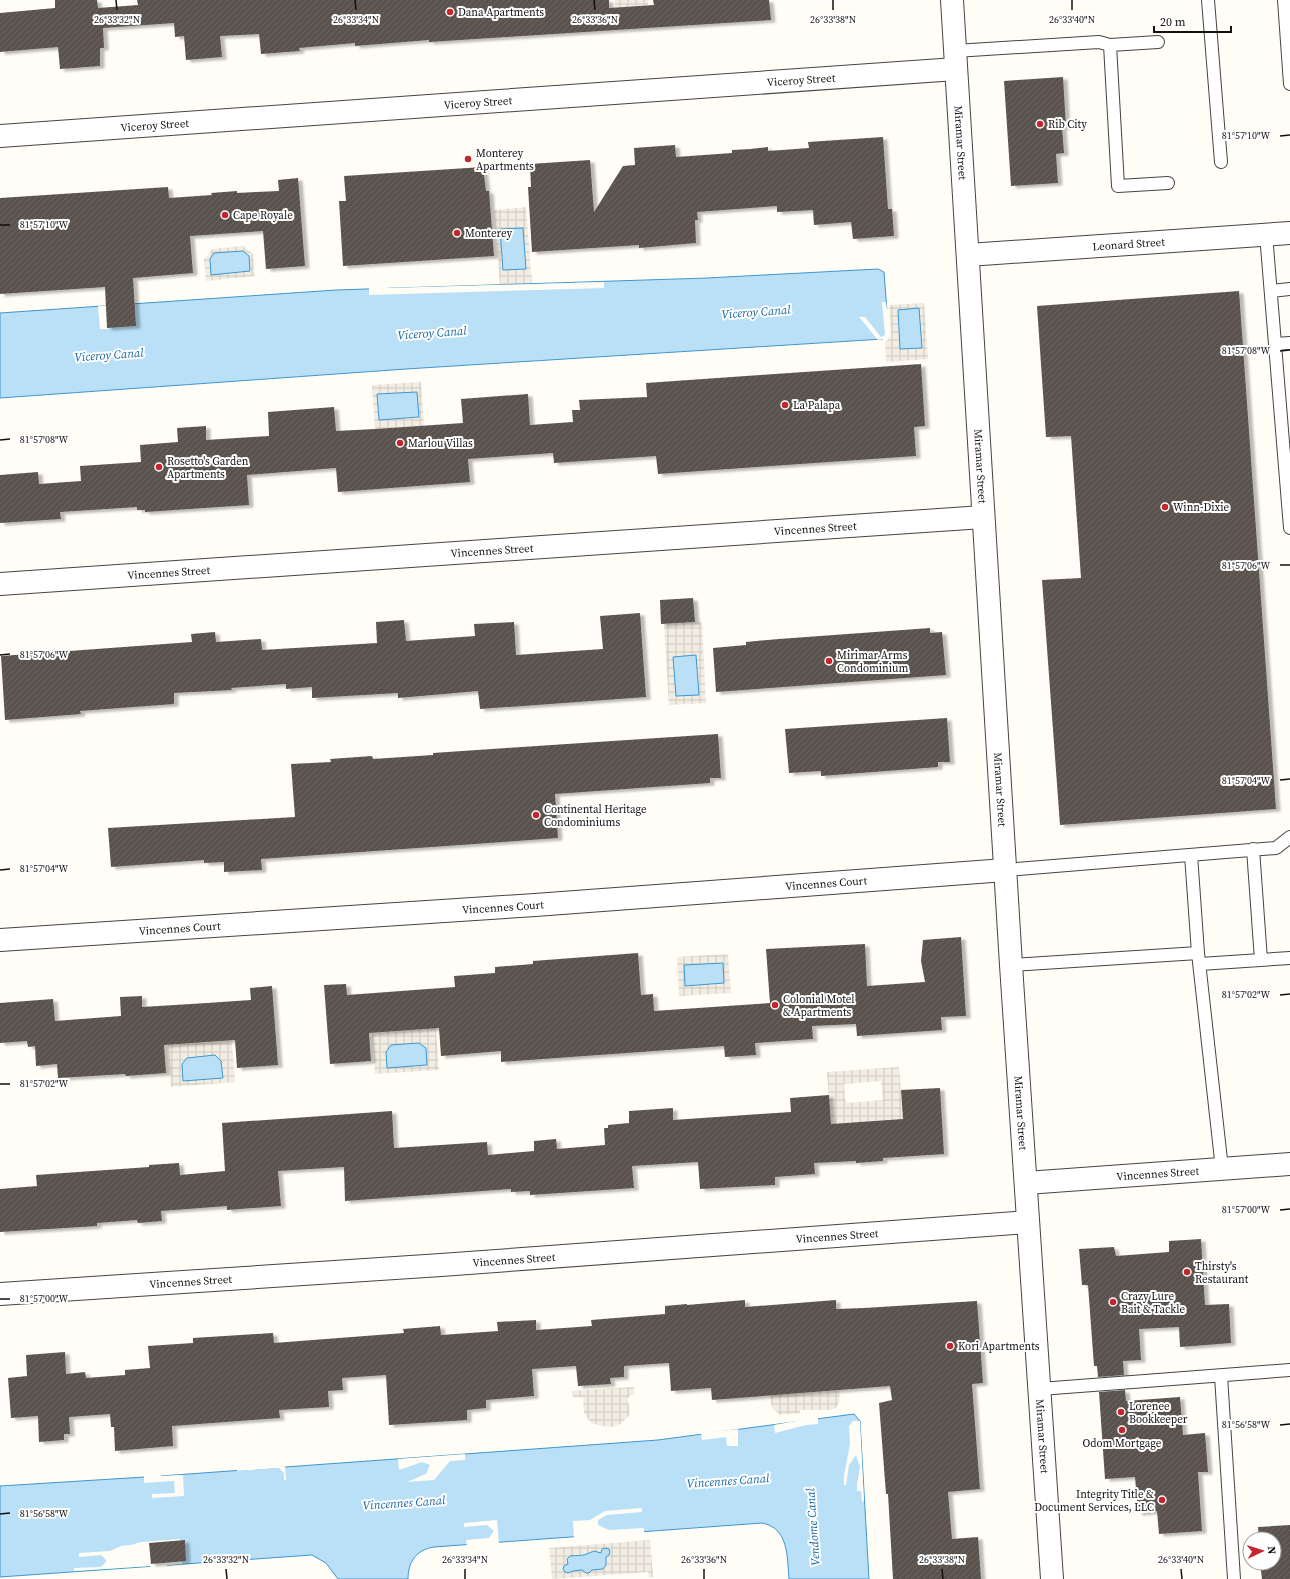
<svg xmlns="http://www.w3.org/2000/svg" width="1290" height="1579" font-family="'Source Serif 4',serif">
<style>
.plaza{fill:url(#plaza-grid);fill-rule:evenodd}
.water{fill:#b9e0f7;stroke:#3f96cf}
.pier{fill:#fffdf5}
.building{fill:url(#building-hatch);filter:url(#shadow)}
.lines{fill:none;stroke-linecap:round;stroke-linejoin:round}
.lane-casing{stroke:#444;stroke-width:14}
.street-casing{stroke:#444;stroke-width:24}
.lane{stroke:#fff;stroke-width:12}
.street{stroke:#fff;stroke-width:22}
.ticks{fill:none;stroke:#111;stroke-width:1.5}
.poi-dot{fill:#c4262e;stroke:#fff;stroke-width:1.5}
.labels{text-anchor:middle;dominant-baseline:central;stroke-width:4;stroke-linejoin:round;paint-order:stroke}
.poi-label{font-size:11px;fill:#111;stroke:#fff;text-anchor:start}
.street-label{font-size:11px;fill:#111;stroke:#fff}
.water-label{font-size:12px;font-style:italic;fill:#1768a6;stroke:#fff}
.ticks-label{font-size:10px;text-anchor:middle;fill:#111;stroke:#fff;stroke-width:4;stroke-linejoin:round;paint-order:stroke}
</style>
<defs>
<pattern id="plaza-grid" width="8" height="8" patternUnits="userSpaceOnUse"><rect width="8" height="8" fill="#f1ede2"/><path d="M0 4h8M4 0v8" fill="none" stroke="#cecac1"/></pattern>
<pattern id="building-hatch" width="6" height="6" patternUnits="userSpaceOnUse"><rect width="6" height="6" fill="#5a524d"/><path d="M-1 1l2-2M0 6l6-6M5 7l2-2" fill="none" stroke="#6d6662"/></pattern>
<filter id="shadow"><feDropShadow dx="4.5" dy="2.5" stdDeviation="1" flood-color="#0004"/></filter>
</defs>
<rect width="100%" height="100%" fill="#fffdf5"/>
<!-- plaza -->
<path class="plaza" d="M615,0h33v5l-33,3z
M526,207l6,77 -32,1 -6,-75z
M243,246l10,8 2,22 -49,5 -2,-22 9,-10z
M924,303l4,56 -42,3 -1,-20 6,-5 -2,-32z
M421,382l3,44 -49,3 -3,-44z
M702,622l4,81 -37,2 -5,-81z
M728,954l3,39 -52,3 -2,-39z
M436,1028l3,42 -64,4 -3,-41z
M232,1041l3,41 -64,5 -3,-42z
M899,1067l4,52 -72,5 -4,-52zM881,1081l2,19 -35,3 -3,-3 -1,-16z
M634,1387v8h-3l-4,4 3,10 -1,7 -9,8 -8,3 -10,-1 -11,-3 -7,-10 -1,-14 -2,-2 -8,1 -1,-7z
M840,1390l-1,13 -3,5 -5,2h-31v3l-20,2 -6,-5 -3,-6 -1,-9z
M650,1540l3,37 -4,1 -1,-6 -96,7 -3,-31zM594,1551l7,2 5,4v8l-3,4 -11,1 -3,3 -7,-3 -17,2 -2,-3 1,-3 4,-2 7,-10 9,1z"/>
<!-- water -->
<path class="water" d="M523,228l3,41 -23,1 -3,-41z
M243,251l6,5 1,15 -39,4 -1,-16 4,-6z
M878,269l6,3 5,65 -6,2 -477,30 -406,29v-85l336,-23 371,-12z
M919,308l3,40 -22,1 -2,-39z
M417,392l2,25 -40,3 -2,-26z
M696,655l3,40 -23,1 -3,-39z
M723,963l1,20 -39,3 -1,-21z
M419,1043l7,5 1,17 -40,3 -1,-16 5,-7z
M215,1055l6,6 2,17 -40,3 -1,-17 5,-6z
M854,1414l6,7 9,158h-80c-2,-22 0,-51 -27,-56l-328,24c-18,3 -26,15 -26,32h-70l-12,-16 -14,-8 -312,22v-91l161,-10 497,-36z
M606,1548l3,1 1,3 -1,3 -3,2v8l-3,4 -11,1 -3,3h-3l-4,-3 -9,1 -5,2 -3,-1 -2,-3 1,-3 4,-2 -1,-5 3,-3 14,-1 10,-4 7,2 1,-4z"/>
<!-- pier -->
<path class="pier" d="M604,282v6l-235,7v-8l18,-1v2z
M882,302h4l1,7h2l2,27 -8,5v-2l-5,1 -19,-23h6l16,20 4,-2z
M134,304l-27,7 1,18h-8l-2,-23z
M818,1417v7l-12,1 -31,8 -1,-8z
M853,1421h7l4,80 -2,1 -1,-11h-4v-7l3,-17 -4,-12 -7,10 -3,20h-2v-9l6,-32 -1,-18z
M738,1429v17h-11l-1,-9 -24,3 -1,-7z
M465,1454v6l-15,1 -16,19 -27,2 19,-8 4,-9 -8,-3 -23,8 -1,-11z
M285,1466l1,14h-2v-7l-5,-5 -42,3v-2z
M161,1474v2l22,-1 1,21 -32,2v-4l23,-1 -1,-12 -30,2v-8z
M642,1508v4l-35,3 -9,5v5l11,5 35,-2v6l-70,5 -1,-18 17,-1 15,-9z
M497,1520l2,24 -32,3 -1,-7 23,-2 5,-7 -7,-6 -23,2v-4z
M180,1539l2,25 -15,1v2l-16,1 -1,-2 -76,5v-3l27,-1 5,-5v-2l-5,-5 -22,2v-4l31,-2 11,-5 10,-1 10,-3z"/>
<!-- building -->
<path class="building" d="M55,0h42l1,8 40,-3 -1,-5h472v8l45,-3 -1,-5h116l2,20 -342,22v-2l-74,6v-3l-56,5 1,3 -39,3 -2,-20 -39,2 2,21 -36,3 -2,-24 -9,1 -1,-14 -71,5 1,20h-4v18l-40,3 -2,-22 -58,5v-39l55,-5z
M1063,77l3,50h-4l2,26 -8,1 2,29 -47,3 -7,-105z
M883,137l5,72h4l2,27 -41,3 -2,-17 -37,3 -1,-15 -36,2v-6l-80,6 1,8h-3l1,23 -57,5v-3l-107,7 -4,-65h3l-1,-23 60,-4 4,52 29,-46 12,-1 -1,-17 41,-3 1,12 56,-4v-3l18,-1 18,-2v4l41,-3 -1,-6z
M483,167l3,24h3l5,65 -151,10 -4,-65h7l-2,-25z
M298,178l7,88 -39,3 -3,-38 -73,5 3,37 -60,5 3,48 -29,2 -2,-41 -105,7v-96l168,-11 1,11 43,-3 -1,-2 26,-2v2l42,-2 -1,-11z
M1239,291l37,518 -216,16 -18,-245 39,-2 -10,-142 -25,1 -9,-131z
M921,364l4,62 -11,1 2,29 -258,18 -2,-18 -102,7 -1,-10 -85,6 2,23 -132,10 -2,-24 -89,7 2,30 -104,7v-2h-8v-3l-77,5 1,7 -61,4v-48l38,-3 1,12 42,-3 -1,-15 61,-4 -1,-17 38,-3 -1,-14 29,-2v14l63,-4 -1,-24 66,-5 2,24 39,-2 88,-6 -2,-24 67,-5 2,31 43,-3 -1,-12h8l-1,-10 68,-3 -1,-14z
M693,598l2,24 -34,2 -1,-24z
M640,613l6,84 -166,12 -2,-18 -80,7v-5l-86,5v-11l-26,2v-5l-55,4 1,2 -58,3v11l-94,7 1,3 -76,6 -4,-64 191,-14 -1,-8 24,-2 1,10 45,-3 1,11 115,-7 -1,-21 28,-2 2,21 69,-5 -1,-12 40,-2 2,33 87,-6 -3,-33z
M930,628v5l12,-1 4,43 -230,17 -3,-44 33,-3v-3l33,-3z
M947,718l3,44h-12v5l-117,9v-5l-32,2 -4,-44z
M718,734l3,44h-11v5l-155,11 3,44 -297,21 1,11 -38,2v-10l-20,1v-3l-93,7 -3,-39 187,-11 -4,-53 40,-2 -1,-3 42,-3 1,3 60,-4v-2z
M961,937l5,79 -25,1 1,13 -85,6 -1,-12 -44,2 1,13 -58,4 1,12 -31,2 -1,-11 -223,16v-11l-60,5 -2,-28 -70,5 2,28 -41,3 -6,-79 22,-1 1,11 108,-8 -1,-11 41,-3v-6l38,-3v-3l105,-8 3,42 12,-1 1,17 116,-8 -4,-54 99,-5 2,42 58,-4 -4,-21 2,-21z
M272,986l6,79 -41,3 -2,-28 -71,5 2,28 -40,3 -1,-2 -67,4 -1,-14 -21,2 -1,-20 -7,1 -1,-6 -27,2v-40l53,-4 2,22 66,-5 -1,-19 22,-1v11l65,-4 44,-3 -1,-12z
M940,1088l4,66 -61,4v3l-27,2v-2l-42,2 1,11 -40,3v8l-75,4 -2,-27 -66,4 2,22 -104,7v-4l-19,1v-3l-166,12 -1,-34 -66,4 3,35 -54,4v-4l-66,5 1,10 -24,2 -1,-3 -40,3v3l-97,6v-43l37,-3 -1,-11 113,-8v-2l30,-2 1,12 45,-4 -3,-48 170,-12 2,37 93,-6 1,13 46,-4v-10l22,-2 1,10 48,-4 -1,-17h4v-3l21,-2v-12l44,-3v12l118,-8 -1,-14 39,-3 2,29 72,-5 -2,-29z
M1201,1239l4,66 24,-1 2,39 -51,4 -1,-20 -40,2 2,31 -18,1 1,14 -26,2 -1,-11h-3l-6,-81h-6l-3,-36 35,-2 2,9 53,-4v-11z
M745,1300v7l91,-7v9l28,-1 113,-7 6,82 -11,1 8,105 -32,3 4,47 26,-2 3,42h-88l-5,-85h-2l-7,-91 13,-3 -2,-14 -178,14 -1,-12 -40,3 -2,-28 -45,3v11l-14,1 1,6 -33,2 -2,-20 -44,3 2,27 -48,4v8l-19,2v10l-78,5 -3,-50 -44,3 1,12 -15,1 1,16 -50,3 1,8 -108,8 1,20 -58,5 -1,-24h-3l-1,-13 -41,3 1,17h-6v6l-25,2 -1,-26 -27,2 -3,-40 19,-2 -1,-21 39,-3 1,22 19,-2 1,6 39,-3v-5l25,-2 -2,-22 45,-3v-5l80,-5 1,10 130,-10 -1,-4 37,-3 1,9 57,-4 -1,-9 39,-2v10l56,-4 -1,-6 74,-6v-8l22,-2v1z
M1125,1390l1,11 54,-4 3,38 22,-2 3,39h-10l4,59 -43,3 -2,-23 -19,2 -3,-36 -30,2 -6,-87z
M1290,1525v54h-28l-2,-16h14v-24h-15l-1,-12z
M185,1540l1,21 -35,3 -2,-21z"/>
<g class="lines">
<!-- lane casing -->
<g class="lane-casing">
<path id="lane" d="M1208,0l13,162
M1284,0l6,84
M1110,45l48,-3
M955,51l144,-9 11,3 8,141 50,-3
M1266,234l24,294
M1271,291l19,-2
M1275,344l15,-1
M1253,849l8,111
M1191,855l7,98 24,216
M1005,870l271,-22 14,-11
M1200,964l90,-6
M1011,965l187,-12
M1221,1376l13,203
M1040,1389l250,-19"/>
</g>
<!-- street casing -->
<g class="street-casing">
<g id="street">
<path id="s1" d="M952,0l59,965 41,614"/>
<path id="s2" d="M0,136l956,-67"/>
<path id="s3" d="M968,255l322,-22"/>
<path id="s4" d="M0,584l983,-67"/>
<path id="s5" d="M0,940l535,-35 470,-35"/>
<path id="s6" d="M1026,1183l264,-19"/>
<path id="s7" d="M0,1294l441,-29 587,-43"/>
</g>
</g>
<!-- lane -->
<use href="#lane" class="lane"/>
<!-- street -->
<use href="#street" class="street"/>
</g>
<!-- ticks -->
<path class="ticks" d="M116,0l1,10M355,0l1,10M594,0l1,10M833,0v10M1072,0v10M1280,136l10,-1M0,225h10M1280,351l10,-1M0,440l10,-1M1280,565h10M0,655l10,-1M1280,780l10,-1M0,870l10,-1M1280,995l10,-1M0,1084h10M1280,1210l10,-1M0,1299h10M1280,1425l10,-1M0,1514l10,-1M226,1569l1,10M465,1569v10M704,1569v10M942,1569l1,10M1181,1569l1,10"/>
<!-- markers -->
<g class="poi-dot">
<circle cx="450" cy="12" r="4"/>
<circle cx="1040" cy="124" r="4"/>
<circle cx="468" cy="159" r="4"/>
<circle cx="225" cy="215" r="4"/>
<circle cx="457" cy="233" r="4"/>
<circle cx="785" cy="405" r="4"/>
<circle cx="400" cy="443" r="4"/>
<circle cx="159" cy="467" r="4"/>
<circle cx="1165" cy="507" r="4"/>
<circle cx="829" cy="661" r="4"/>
<circle cx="536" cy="815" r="4"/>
<circle cx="775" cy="1005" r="4"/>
<circle cx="1187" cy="1272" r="4"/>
<circle cx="1113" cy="1302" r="4"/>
<circle cx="950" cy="1346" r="4"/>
<circle cx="1121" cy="1412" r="4"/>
<circle cx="1122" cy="1430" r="4"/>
<circle cx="1162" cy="1500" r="4"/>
</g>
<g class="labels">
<!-- poi labels -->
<g class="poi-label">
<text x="458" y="12">Dana Apartments</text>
<text x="1048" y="124">Rib City</text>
<text x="476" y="153">Monterey<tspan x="476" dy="13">Apartments</tspan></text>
<text x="233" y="215">Cape Royale</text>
<text x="465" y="233">Monterey</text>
<text x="793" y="405">La Palapa</text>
<text x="408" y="443">Marlou Villas</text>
<text x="167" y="461">Rosetto's Garden<tspan x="167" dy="13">Apartments</tspan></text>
<text x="1173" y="507">Winn-Dixie</text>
<text x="837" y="655">Mirimar Arms<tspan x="837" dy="13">Condominium</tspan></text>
<text x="544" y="809">Continental Heritage<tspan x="544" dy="13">Condominiums</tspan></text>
<text x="783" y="999">Colonial Motel<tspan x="783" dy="13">&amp; Apartments</tspan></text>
<text x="1195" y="1266">Thirsty's<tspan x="1195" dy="13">Restaurant</tspan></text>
<text x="1121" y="1296">Crazy Lure<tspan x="1121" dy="13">Bait &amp; Tackle</tspan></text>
<text x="958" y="1346">Kori Apartments</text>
<text x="1129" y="1406">Lorenee<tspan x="1129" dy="13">Bookkeeper</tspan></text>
<text x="1122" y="1443" text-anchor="middle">Odom Mortgage</text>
<text x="1154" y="1494" text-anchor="end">Integrity Title &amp;<tspan x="1154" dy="13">Document Services, LLC</tspan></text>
</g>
<!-- street labels -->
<g class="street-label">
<text stroke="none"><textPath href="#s2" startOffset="803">Viceroy Street</textPath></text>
<text stroke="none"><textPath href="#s2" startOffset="479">Viceroy Street</textPath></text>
<text stroke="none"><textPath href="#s2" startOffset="155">Viceroy Street</textPath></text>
<text stroke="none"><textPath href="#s1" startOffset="143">Miramar Street</textPath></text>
<text stroke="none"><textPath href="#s3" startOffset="161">Leonard Street</textPath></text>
<text stroke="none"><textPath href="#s1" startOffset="467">Miramar Street</textPath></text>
<text stroke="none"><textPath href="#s4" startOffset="817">Vincennes Street</textPath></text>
<text stroke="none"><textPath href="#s4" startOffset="493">Vincennes Street</textPath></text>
<text stroke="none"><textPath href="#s4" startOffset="169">Vincennes Street</textPath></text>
<text stroke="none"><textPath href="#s1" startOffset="791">Miramar Street</textPath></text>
<text stroke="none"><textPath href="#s5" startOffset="828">Vincennes Court</textPath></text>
<text stroke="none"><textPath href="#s5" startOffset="504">Vincennes Court</textPath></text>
<text stroke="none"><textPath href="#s5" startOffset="180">Vincennes Court</textPath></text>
<text stroke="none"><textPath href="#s1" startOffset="1115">Miramar Street</textPath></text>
<text stroke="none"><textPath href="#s6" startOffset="132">Vincennes Street</textPath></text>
<text stroke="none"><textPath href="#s7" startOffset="839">Vincennes Street</textPath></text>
<text stroke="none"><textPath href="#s7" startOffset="515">Vincennes Street</textPath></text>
<text stroke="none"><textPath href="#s7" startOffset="191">Vincennes Street</textPath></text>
<text stroke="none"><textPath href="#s1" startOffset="1439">Miramar Street</textPath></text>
</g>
<!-- water labels -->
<g class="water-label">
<text transform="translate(756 312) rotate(-4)">Viceroy Canal</text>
<text transform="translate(432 333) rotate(-4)">Viceroy Canal</text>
<text transform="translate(109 355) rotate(-4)">Viceroy Canal</text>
<text transform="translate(728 1481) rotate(-4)">Vincennes Canal</text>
<text transform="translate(404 1503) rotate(-4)">Vincennes Canal</text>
<text transform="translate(813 1527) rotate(-94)">Vendome Canal</text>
</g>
</g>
<g class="ticks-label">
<text x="117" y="23">26°33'32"N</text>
<text x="356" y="23">26°33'34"N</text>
<text x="595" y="23">26°33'36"N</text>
<text x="833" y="23">26°33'38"N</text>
<text x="1072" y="23">26°33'40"N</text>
<text x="1246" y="139">81°57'10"W</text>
<text x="44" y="228">81°57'10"W</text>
<text x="1246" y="354">81°57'08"W</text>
<text x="44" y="443">81°57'08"W</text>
<text x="1246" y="569">81°57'06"W</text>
<text x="44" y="658">81°57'06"W</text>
<text x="1246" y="784">81°57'04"W</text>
<text x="44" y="872">81°57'04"W</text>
<text x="1246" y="998">81°57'02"W</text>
<text x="44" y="1087">81°57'02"W</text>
<text x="1246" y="1213">81°57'00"W</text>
<text x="44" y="1302">81°57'00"W</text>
<text x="1246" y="1428">81°56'58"W</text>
<text x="44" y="1517">81°56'58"W</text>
<text x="226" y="1563">26°33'32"N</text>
<text x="465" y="1563">26°33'34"N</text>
<text x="704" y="1563">26°33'36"N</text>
<text x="942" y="1563">26°33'38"N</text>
<text x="1181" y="1563">26°33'40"N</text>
</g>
<!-- north arrow -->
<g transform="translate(1262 1551) rotate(86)"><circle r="19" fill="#ffffff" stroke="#a0a0a0"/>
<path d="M0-3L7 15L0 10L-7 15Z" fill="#c4262e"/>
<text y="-6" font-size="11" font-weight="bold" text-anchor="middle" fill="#111111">N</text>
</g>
<!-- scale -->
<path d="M1154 26v6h77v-6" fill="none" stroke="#111111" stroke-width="2"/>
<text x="1160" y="26" font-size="12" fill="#111111" stroke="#ffffff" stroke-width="3" paint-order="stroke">20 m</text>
</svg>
